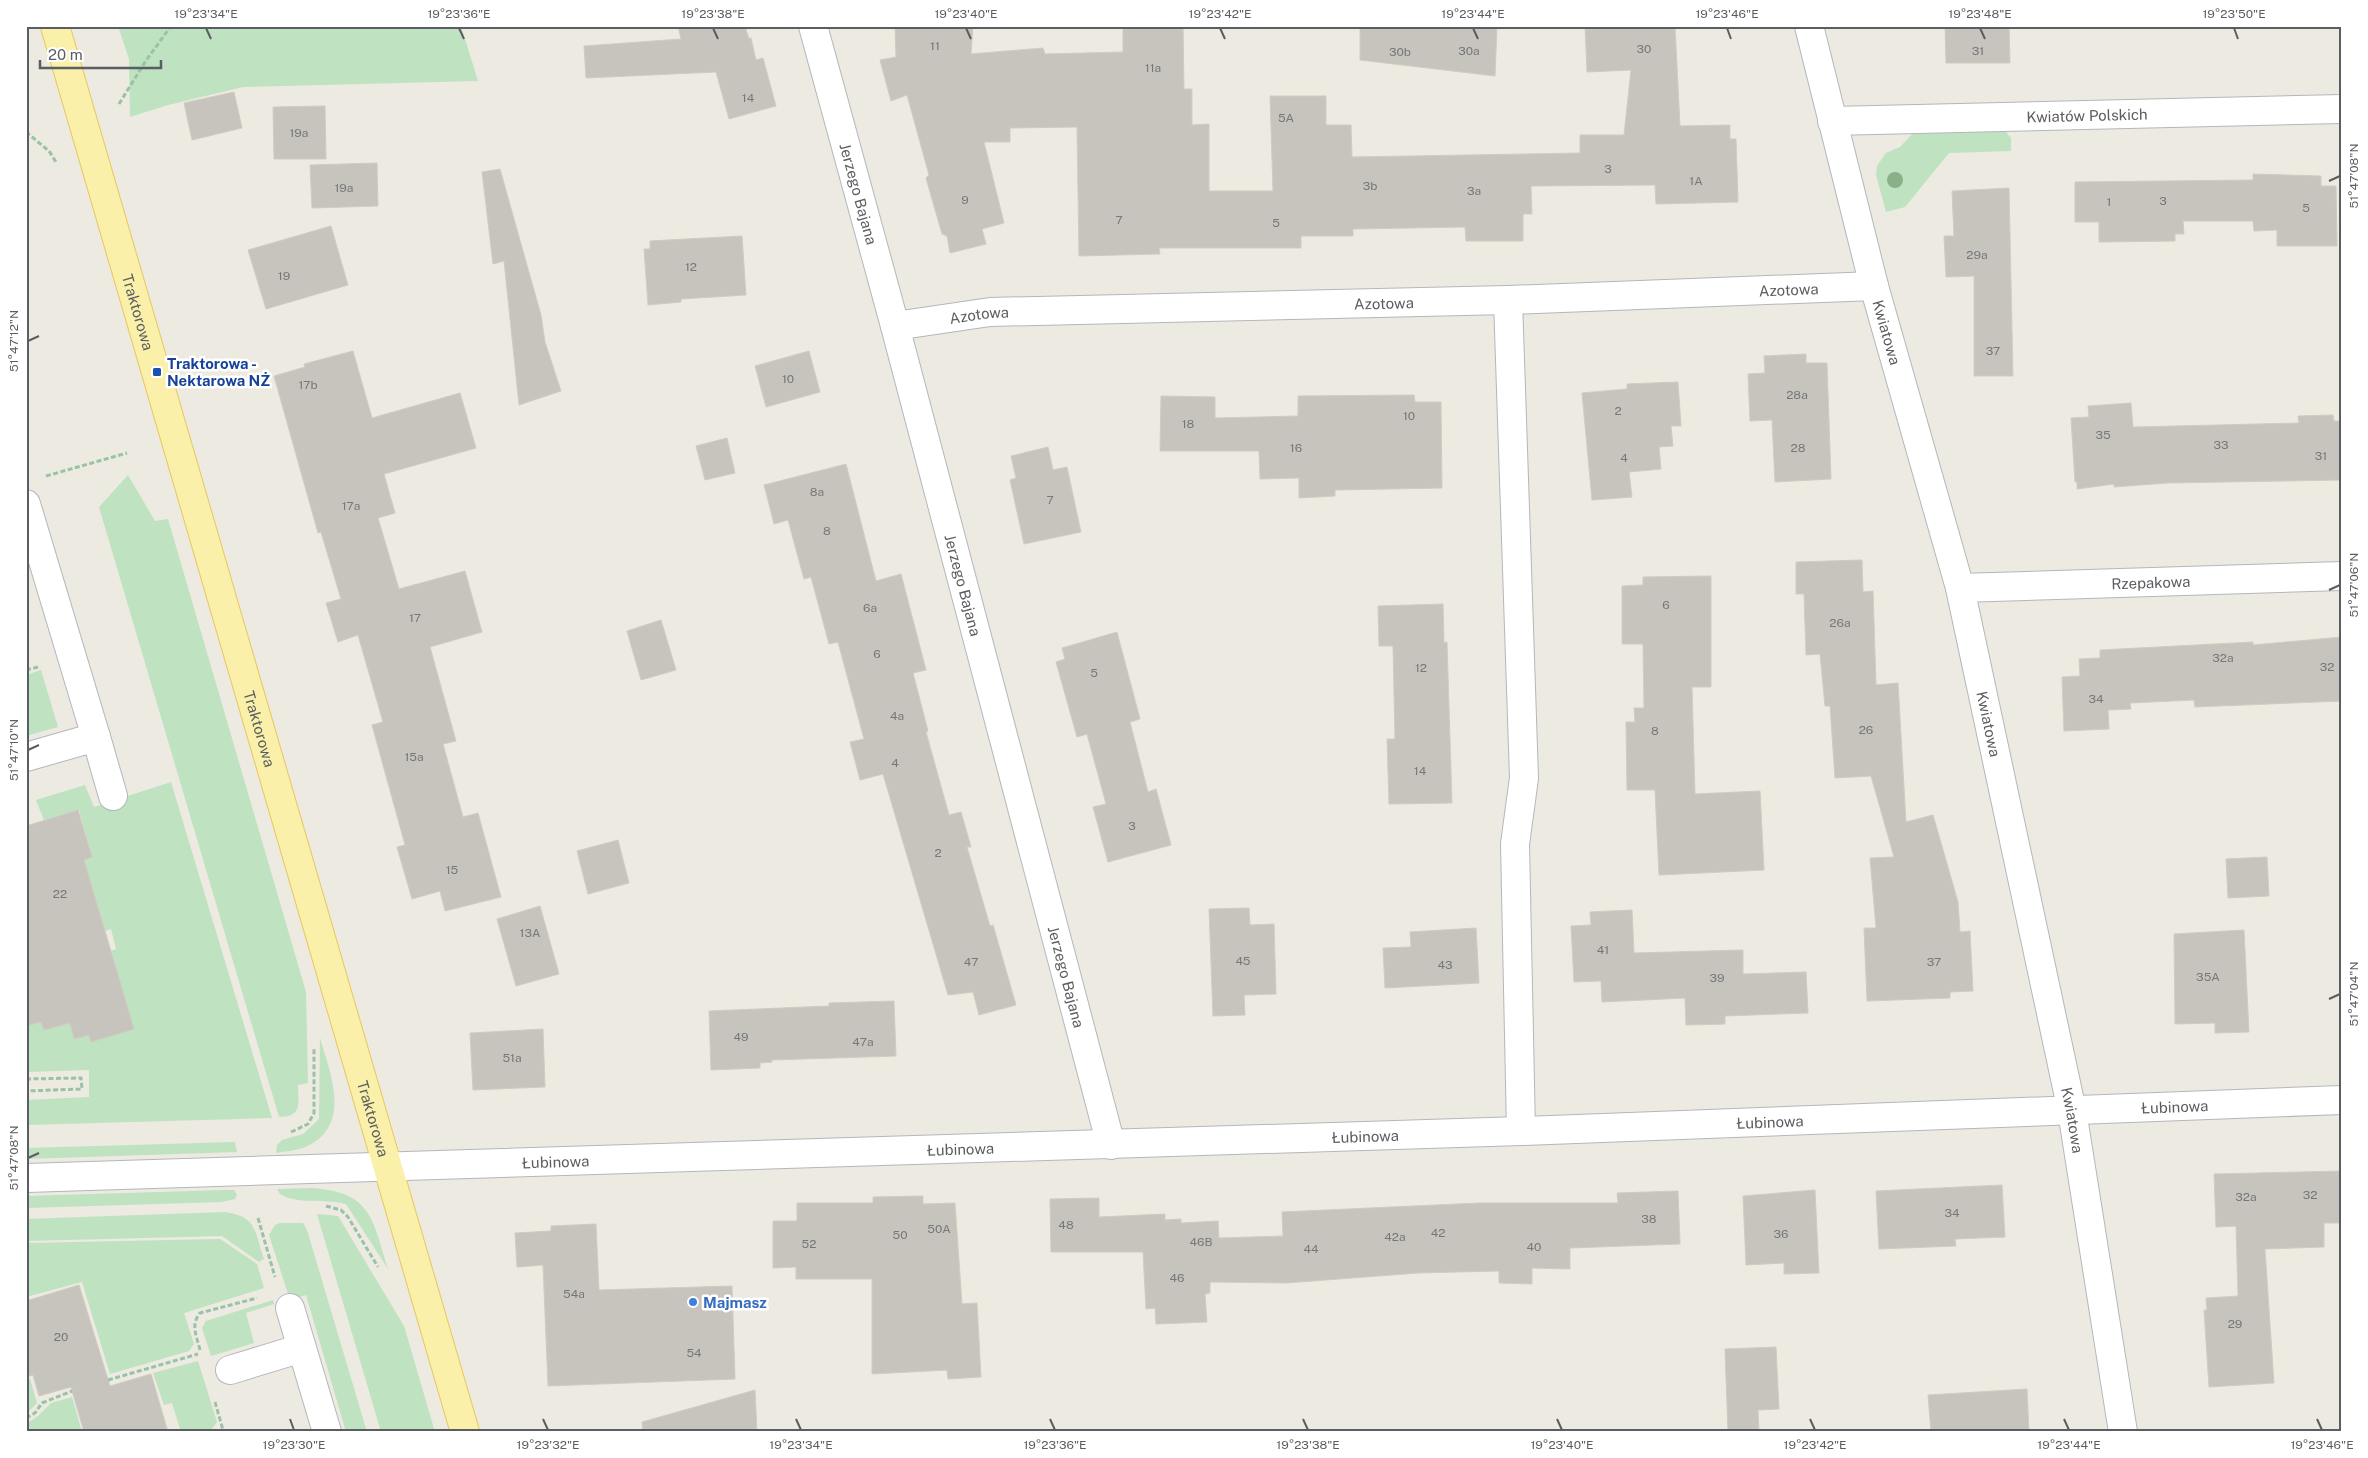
<svg xmlns="http://www.w3.org/2000/svg" width="2368" height="1458" font-family="'Public Sans',sans-serif">
<style>
.green{fill:#bfe2c0}
.building{fill:#c7c4be;stroke:#d0ccc0}
.lines{fill:none;stroke-linecap:round;stroke-linejoin:round}
.minor-casing{stroke:#b4b7bb;stroke-width:30}
.major-casing{stroke:#e8c75e;stroke-width:30}
.path{stroke:#99c2a6;stroke-width:3;stroke-dasharray:5 2.5;stroke-linecap:butt}
.minor{stroke:#fff;stroke-width:28}
.major{stroke:#faf0a9;stroke-width:28}
.tree{fill:#8ab088}
.ticks{fill:none;stroke:#5a5d61;stroke-width:2}
.transit-dot{fill:#1a4fb4;stroke:#fff;stroke-width:2}
.shop-dot{fill:#3f7fe0;stroke:#fff;stroke-width:2}
.labels{text-anchor:middle;dominant-baseline:central;stroke-width:5;stroke-linejoin:round;paint-order:stroke}
.number-label{font-size:12px;fill:#757778}
.street-label{font-size:15px;fill:#5a5d61;stroke:#fff}
.transit-label{font-size:15px;font-weight:bold;fill:#164399;stroke:#fff;text-anchor:start}
.shop-label{font-size:15px;font-weight:bold;fill:#366cbe;stroke:#fff;text-anchor:start}
.neatline{fill:none;stroke:#5a5d61;stroke-width:2}
.ticks-label{font-size:12px;text-anchor:middle;fill:#5a5d61}
</style>
<rect width="100%" height="100%" fill="#eceae1"/>
<!-- green -->
<path class="green" d="M118,26h343l17,55 -235,6 -75,18 -38,12 -1,-58z
M2005,131l6,7v13l-62,2 -44,54 -19,5 -10,-37 1,-9 9,-13 14,-6 13,-14z
M128,475l27,46 13,-2 138,473 2,91 -10,2c0,18 5,32 -19,32l-180,-610z
M41,670l17,57 -32,9v-61z
M171,782l101,336 -246,7v-25l63,-3v-27l-63,2v-46l15,-4 3,8 26,-7 4,16 36,-88 6,-2 -5,-20 -6,2 -21,-71 8,-3 -13,-47 -35,10 -8,-20 49,-15 9,22z
M320,1038c11,37 33,90 -17,110 -9,3 -18,3 -27,5l1,-8 5,-5 21,-6 16,-15z
M235,1142l2,10 -211,7v-11z
M309,1188c62,3 63,29 79,81l-42,-65c-21,-6 -49,1 -66,-10l-3,-5z
M225,1190h9l3,5 -2,4 -13,3 -196,6v-12z
M225,1212c33,5 29,19 39,47l-5,3 -37,-26 -196,5v-22z
M317,1214l21,2 66,110 31,106h-54z
M280,1223h23l4,7 60,202h-21l-40,-137 -16,5 -21,-65 6,-10z
M220,1239l37,25 7,24 -80,25 10,31 -5,7 -79,23 -28,-92 -56,15v-54z
M273,1300l1,4 -28,9 8,30 -43,13 -9,-28 4,-7z
M198,1361l19,61 -5,7 -31,3 -9,-29 -8,2 -11,-32z
M30,1379l7,24 -11,11v-34z
M72,1397l10,35h-56v-8l12,-8 13,-13z"/>
<!-- building -->
<path class="building" d="M678,26h67l4,13 2,-1 5,22 7,-2 13,48 -47,13 -13,-47 -130,6 -2,-32 97,-7z
M895,26h78l-2,28 72,-6 2,6 78,-2v-26h60l1,63h8v36l17,-1v67h64l-3,-95h56v29h25l1,32 228,-4v-18h44l7,-65 -44,2 -2,-46h90l5,100 50,-1v14h6l2,63 -82,2 -1,-19 -124,1 1,28h-9v27h-57l-1,-14 -112,2v7h-52v12h-142l1,6 -81,2 -2,-129 -67,1v14h-26l20,81 -22,6 4,15 -36,9 -3,-17 -5,-2 -16,-56 3,-3 -22,-80 -16,6 -11,-41 16,-3z
M1360,26h137l-2,50 -135,-16z
M1945,26h64l1,37h-64z
M234,92l8,36 -50,12 -8,-37z
M325,106l1,53h-52l-1,-52z
M377,163l1,43 -66,2 -2,-43z
M500,169l41,146 4,27 16,49 -42,14 -15,-144 -11,3 -11,-92z
M2253,174l68,2v10h15l1,60h-60v-16l-23,1 -1,-10h-70l1,13h-9v7l-76,1v-20h-24v-40l178,-2z
M2009,188l4,188h-39v-100l-28,1 -2,-41h10l-2,-45z
M331,226l17,59 -82,24 -18,-59z
M742,236l4,59 -65,4v3l-33,3 -4,-56h6v-8z
M353,351l19,67 88,-25 16,55 -92,26 11,39 -17,5 21,71 66,-18 17,61 -52,15 26,94 -13,3 20,73 15,-4 23,84 -56,14 -5,-20 -28,8 -15,-52 8,-2 -33,-120 11,-3 -25,-87 -20,7 -12,-39 15,-4 -20,-67 -3,1 -44,-157 31,-9 -1,-3z
M809,351l11,41 -54,15 -11,-41z
M1806,354v9h21l4,116 -56,3 -3,-62 -22,1 -2,-47 17,-1 -1,-17z
M1678,382l3,44h-10l2,20 -14,1 2,22 -32,3 3,25 -40,3 -10,-107 45,-4v-5z
M1414,395l1,7h26l1,86 -107,2v6l-36,2v-20l-39,1 -1,-28h-99l1,-55 54,1v21l83,-2v-20z
M2131,403l2,24 166,-4 -1,-7 35,-1 1,6h8v59l-175,3 -53,4v-3l-37,5v-7h-2l-4,-64 18,-1 -1,-11z
M727,438l8,35 -30,7 -9,-34z
M1048,447l5,23 14,-3 14,65 -57,12 -14,-64 6,-2 -5,-22z
M846,464l30,117 25,-7 25,96 -13,3 15,58 -2,1 23,83 12,-3 10,35h-4l23,79 3,-1 23,80 -37,10 -6,-23 -25,3 -65,-221 -23,6 -10,-38 14,-3 -26,-97 -9,2 -18,-67 -7,2 -16,-59 -14,4 -10,-39z
M1862,560l1,32 10,-1 3,94 22,-2 8,139 27,-7 25,87 2,30 10,-1 3,60 -23,1v6l-83,3 -3,-73h12l-6,-70 24,-1 -23,-81 -36,2 -5,-72h-5l-5,-52 -14,1 -2,-61h-8v-32z
M1711,576v111h-19l3,107 65,-3 4,79 -105,5 -4,-85h-28l-1,-68h9l-1,-14h10l-1,-64h-21v-58l21,-1v-8z
M1443,604l1,39 3,-1 5,161 -63,1 -2,-65h8l-2,-93h-14l-1,-40z
M661,620l15,50 -35,10 -14,-49z
M1117,632l23,87 -10,3 18,70 8,-3 15,56 -63,17 -15,-55 13,-3 -19,-70 -10,3 -21,-75 9,-3 -3,-11z
M2342,637v64l-147,6 -1,-7 -64,3 1,6 -23,1 1,19 -45,2 -2,-54 18,-1 -1,-17 21,-1v-8l153,-8v3z
M78,810l14,47 -8,3 50,169 -43,13 -2,-7 -15,4 -4,-16 -26,7 -3,-8 -15,4v-200z
M618,840l11,43 -41,11 -11,-43z
M2267,857l2,39 -41,2 -2,-39z
M540,906l19,68 -43,12 -19,-67z
M1249,908l1,17 24,-1 2,70 -32,1 1,20 -32,1 -4,-107z
M1632,910l2,43 109,-3v24l63,-2 2,41 -83,3v8l-39,1 -1,-27 -83,4 -1,-21 -27,1 -3,-56 20,-1 -1,-13z
M1476,928l3,55 -94,5 -2,-40 28,-1 -1,-15z
M2244,930l5,102 -34,1v-10l-40,1 -1,-90z
M894,1001l2,55 -124,4v2l-12,1v5l-49,2 -2,-59 120,-5v-3z
M543,1029l2,58 -72,3 -3,-57z
M2342,1171v52h-18v24l-59,2 9,134 -65,4 -5,-77h3l-1,-12 32,-2 -2,-70 -20,1 -2,-53z
M2002,1185l3,52 -50,2 1,7 -77,3 -3,-58z
M1815,1190l4,83 -35,1v-11l-38,2 -3,-69z
M1678,1191l2,53 -110,4v21l-38,-1v16l-33,-1v-12l-81,2 -132,10 -76,-1v11l-5,1 2,28 -51,2 -1,-16 -9,1 -3,-57h-92l-1,-53 49,-1v19l66,-3v6l16,-1v4l37,-2 1,17 64,-2 -1,-24 197,-9h139l-1,-10z
M923,1196v8l32,-1 7,101 15,-1 4,74 -33,2 -1,-9 -75,4v-95h-76v-12l-23,1v-47h24v-18h76v-6z
M596,1224l3,66 133,-4 3,93 -187,7 -5,-121 -26,2 -2,-34 36,-2v-5z
M79,1285l31,101 41,-12 17,58h-84l-13,-45 -32,9 -6,-21 -7,2v-76z
M1776,1347l3,62 -21,1 1,22h-31l-3,-83z
M2027,1389l2,43h-98l-3,-37z
M755,1390l2,42h-114l-1,-10z"/>
<g class="lines">
<!-- minor casing -->
<g class="minor-casing">
<g id="minor">
<path id="s1" d="M813,26l82,300 216,819"/>
<path id="s2" d="M1809,26l65,260 86,302 112,523 51,321"/>
<path id="s3" d="M1832,121l510,-12"/>
<path d="M1508,300l16,478 -9,66 6,287"/>
<path id="s4" d="M895,326l95,-14 518,-12 366,-14"/>
<path d="M26,504l70,233 -70,20"/>
<path id="s5" d="M1960,588l382,-12"/>
<path d="M96,737l17,59"/>
<path id="s6" d="M26,1178l1495,-47 821,-31"/>
<path d="M290,1308l37,124"/>
<path d="M230,1370l72,-22"/>
</g>
</g>
<!-- major casing -->
<g class="major-casing">
<g id="major">
<path id="s7" d="M55,26l410,1406"/>
</g>
</g>
<!-- path -->
<path class="path" d="M119,104l26,-42 26,-36
M26,132l23,19 7,11
M46,476l81,-23
M26,670l12,-3
M26,818l2,7
M26,1079l55,-1 1,11 -56,2
M291,1132l17,-8 6,-11v-65
M326,1206l15,4 7,7 30,50
M258,1218l17,59
M200,1350c-3,-13 -10,-25 0,-37l57,-15
M108,1380l90,-26
M215,1402l8,28 -7,2
M26,1418l9,-5 7,-10 30,-12"/>
<!-- minor -->
<use href="#minor" class="minor"/>
<!-- major -->
<use href="#major" class="major"/>
</g>
<!-- trees -->
<circle class="tree" cx="1895" cy="180" r="8"/>
<!-- ticks -->
<path class="ticks" d="M206,28l5,11M459,28l5,11M713,28l5,11M966,28l5,11M1220,28l5,11M1473,28l5,11M1727,28l4,11M1980,28l5,11M2234,28l4,11M2329,181l11,-5M28,341l11,-5M2329,590l11,-5M28,750l11,-5M2329,999l11,-5M28,1158l11,-5M290,1419l4,11M543,1419l5,11M796,1419l5,11M1050,1419l5,11M1303,1419l5,11M1557,1419l5,11M1810,1419l5,11M2064,1419l5,11M2317,1419l5,11"/>
<!-- markers -->
<rect class="transit-dot" x="152" y="367" width="10" height="10" rx="2.5"/>
<circle class="shop-dot" cx="693" cy="1302" r="5"/>
<g class="labels">
<!-- number labels -->
<g class="number-label">
<text x="935" y="46">11</text>
<text x="1644" y="49">30</text>
<text x="1469" y="51">30a</text>
<text x="1978" y="51">31</text>
<text x="1400" y="52">30b</text>
<text x="1153" y="68">11a</text>
<text x="748" y="98">14</text>
<text x="1286" y="118">5A</text>
<text x="299" y="133">19a</text>
<text x="1608" y="169">3</text>
<text x="1696" y="181">1A</text>
<text x="1370" y="186">3b</text>
<text x="344" y="188">19a</text>
<text x="1474" y="191">3a</text>
<text x="965" y="200">9</text>
<text x="2163" y="201">3</text>
<text x="2109" y="202">1</text>
<text x="2306" y="208">5</text>
<text x="1119" y="220">7</text>
<text x="1276" y="223">5</text>
<text x="1977" y="255">29a</text>
<text x="691" y="267">12</text>
<text x="284" y="276">19</text>
<text x="1993" y="351">37</text>
<text x="788" y="379">10</text>
<text x="308" y="385">17b</text>
<text x="1797" y="395">28a</text>
<text x="1618" y="411">2</text>
<text x="1409" y="416">10</text>
<text x="1188" y="424">18</text>
<text x="2103" y="435">35</text>
<text x="2221" y="445">33</text>
<text x="1296" y="448">16</text>
<text x="1798" y="448">28</text>
<text x="2321" y="456">31</text>
<text x="1624" y="458">4</text>
<text x="817" y="492">8a</text>
<text x="1050" y="500">7</text>
<text x="351" y="506">17a</text>
<text x="827" y="531">8</text>
<text x="1666" y="605">6</text>
<text x="870" y="608">6a</text>
<text x="415" y="618">17</text>
<text x="1840" y="623">26a</text>
<text x="877" y="654">6</text>
<text x="2223" y="658">32a</text>
<text x="2327" y="667">32</text>
<text x="1421" y="668">12</text>
<text x="1094" y="673">5</text>
<text x="2096" y="699">34</text>
<text x="897" y="716">4a</text>
<text x="1866" y="730">26</text>
<text x="1655" y="731">8</text>
<text x="414" y="757">15a</text>
<text x="895" y="763">4</text>
<text x="1420" y="771">14</text>
<text x="1132" y="826">3</text>
<text x="938" y="853">2</text>
<text x="452" y="870">15</text>
<text x="60" y="894">22</text>
<text x="530" y="933">13A</text>
<text x="1603" y="950">41</text>
<text x="1243" y="961">45</text>
<text x="971" y="962">47</text>
<text x="1934" y="962">37</text>
<text x="1445" y="965">43</text>
<text x="2208" y="977">35A</text>
<text x="1717" y="978">39</text>
<text x="741" y="1037">49</text>
<text x="863" y="1042">47a</text>
<text x="512" y="1058">51a</text>
<text x="2310" y="1195">32</text>
<text x="2246" y="1197">32a</text>
<text x="1952" y="1213">34</text>
<text x="1649" y="1219">38</text>
<text x="1066" y="1225">48</text>
<text x="939" y="1229">50A</text>
<text x="1438" y="1233">42</text>
<text x="1781" y="1234">36</text>
<text x="900" y="1235">50</text>
<text x="1395" y="1237">42a</text>
<text x="1201" y="1242">46B</text>
<text x="809" y="1244">52</text>
<text x="1534" y="1247">40</text>
<text x="1311" y="1249">44</text>
<text x="1177" y="1278">46</text>
<text x="574" y="1294">54a</text>
<text x="2235" y="1324">29</text>
<text x="61" y="1337">20</text>
<text x="694" y="1353">54</text>
</g>
<!-- street labels -->
<g class="street-label">
<text stroke="none"><textPath href="#s3" startOffset="255">Kwiatów Polskich</textPath></text>
<text stroke="none"><textPath href="#s1" startOffset="174">Jerzego Bajana</textPath></text>
<text stroke="none"><textPath href="#s4" startOffset="895">Azotowa</textPath></text>
<text stroke="none"><textPath href="#s4" startOffset="490">Azotowa</textPath></text>
<text stroke="none"><textPath href="#s7" startOffset="298">Traktorowa</textPath></text>
<text stroke="none"><textPath href="#s4" startOffset="85">Azotowa</textPath></text>
<text stroke="none"><textPath href="#s2" startOffset="316">Kwiatowa</textPath></text>
<text stroke="none"><textPath href="#s5" startOffset="191">Rzepakowa</textPath></text>
<text stroke="none"><textPath href="#s1" startOffset="579">Jerzego Bajana</textPath></text>
<text stroke="none"><textPath href="#s2" startOffset="721">Kwiatowa</textPath></text>
<text stroke="none"><textPath href="#s7" startOffset="732">Traktorowa</textPath></text>
<text stroke="none"><textPath href="#s1" startOffset="984">Jerzego Bajana</textPath></text>
<text stroke="none"><textPath href="#s6" startOffset="2150">Łubinowa</textPath></text>
<text stroke="none"><textPath href="#s7" startOffset="1138">Traktorowa</textPath></text>
<text stroke="none"><textPath href="#s2" startOffset="1126">Kwiatowa</textPath></text>
<text stroke="none"><textPath href="#s6" startOffset="1745">Łubinowa</textPath></text>
<text stroke="none"><textPath href="#s6" startOffset="1340">Łubinowa</textPath></text>
<text stroke="none"><textPath href="#s6" startOffset="935">Łubinowa</textPath></text>
<text stroke="none"><textPath href="#s6" startOffset="530">Łubinowa</textPath></text>
</g>
<!-- transit labels -->
<g class="transit-label">
<text x="167" y="363">Traktorowa -<tspan x="167" dy="17">Nektarowa NŻ</tspan></text>
</g>
<!-- shop labels -->
<g class="shop-label">
<text x="703" y="1302">Majmasz</text>
</g>
</g>
<!-- border -->
<rect width="2368" height="1458" fill="none" stroke="#ffffff" stroke-width="55"/>
<!-- scale -->
<path d="M40 60v8h121v-8" fill="none" stroke="#5a5d61" stroke-width="2.5"/>
<text x="48" y="60" font-size="15" fill="#5a5d61" stroke="#ffffff" stroke-width="4" paint-order="stroke">20 m</text>
<rect x="28" y="28" width="2312" height="1402" class="neatline"/>
<g class="ticks-label">
<text x="206" y="18">19°23'34"E</text>
<text x="459" y="18">19°23'36"E</text>
<text x="713" y="18">19°23'38"E</text>
<text x="966" y="18">19°23'40"E</text>
<text x="1220" y="18">19°23'42"E</text>
<text x="1473" y="18">19°23'44"E</text>
<text x="1727" y="18">19°23'46"E</text>
<text x="1980" y="18">19°23'48"E</text>
<text x="2234" y="18">19°23'50"E</text>
<text transform="translate(2354 176) rotate(-90)" y="4">51°47'08"N</text>
<text transform="translate(14 341) rotate(-90)" y="4">51°47'12"N</text>
<text transform="translate(2354 585) rotate(-90)" y="4">51°47'06"N</text>
<text transform="translate(14 750) rotate(-90)" y="4">51°47'10"N</text>
<text transform="translate(2354 994) rotate(-90)" y="4">51°47'04"N</text>
<text transform="translate(14 1158) rotate(-90)" y="4">51°47'08"N</text>
<text x="294" y="1449">19°23'30"E</text>
<text x="548" y="1449">19°23'32"E</text>
<text x="801" y="1449">19°23'34"E</text>
<text x="1055" y="1449">19°23'36"E</text>
<text x="1308" y="1449">19°23'38"E</text>
<text x="1562" y="1449">19°23'40"E</text>
<text x="1815" y="1449">19°23'42"E</text>
<text x="2069" y="1449">19°23'44"E</text>
<text x="2322" y="1449">19°23'46"E</text>
</g>
</svg>
